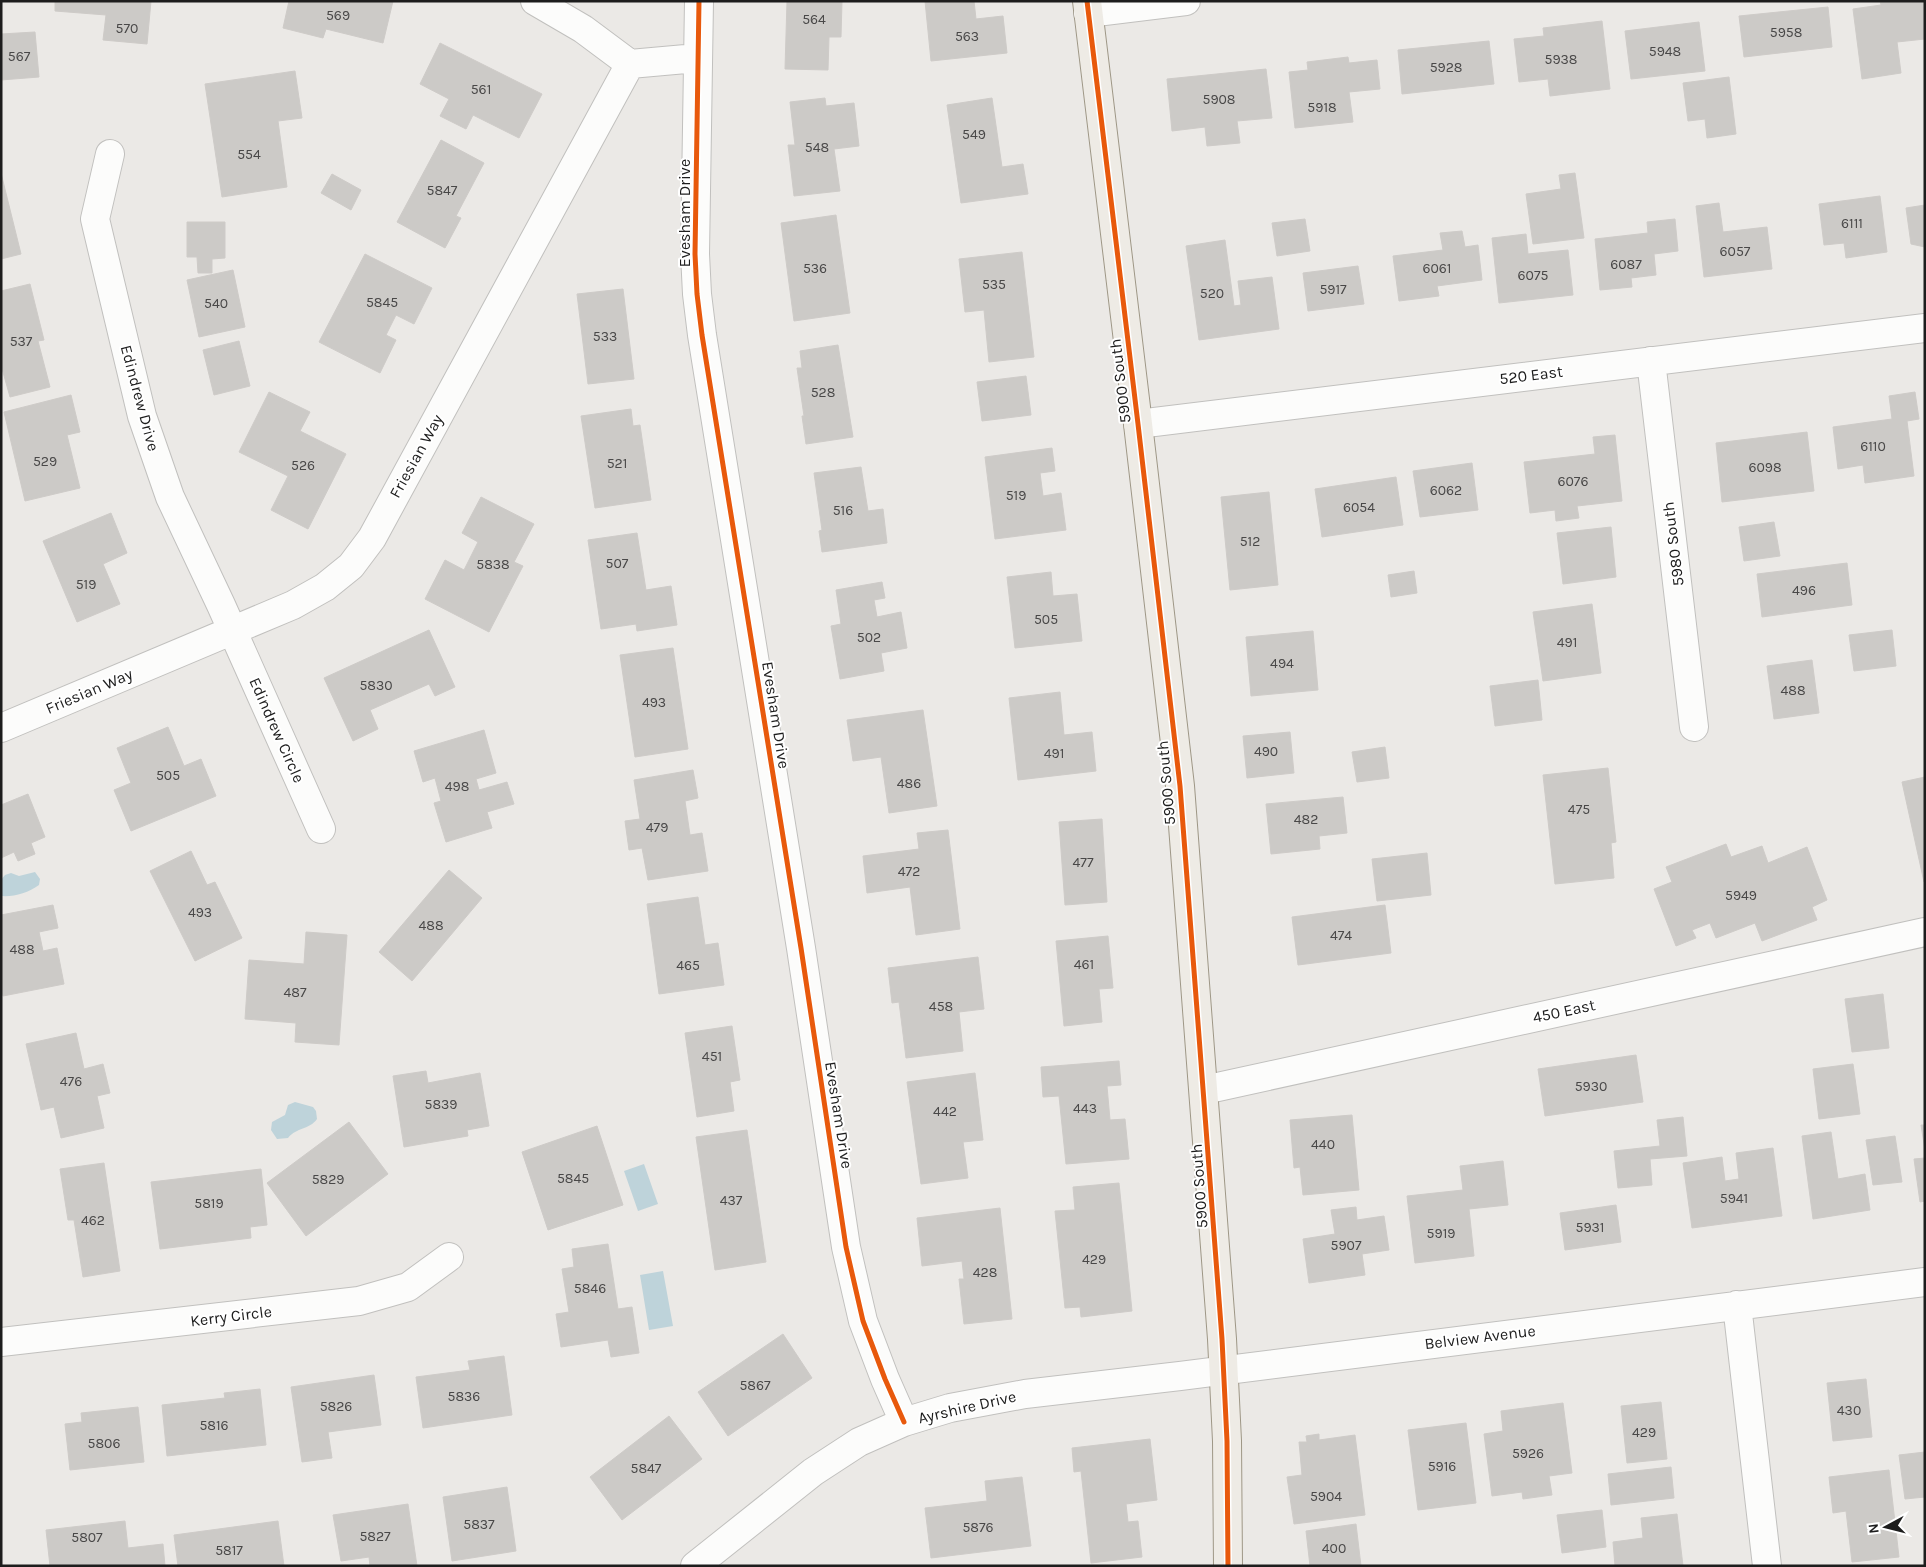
<svg xmlns="http://www.w3.org/2000/svg" width="1926" height="1567" font-family="Karla,sans-serif">
<style>
.water{fill:#bed3da}
.building{fill:#cccac7;stroke:#cecbc8}
.lines{fill:none;stroke-linecap:round;stroke-linejoin:round}
.minor-casing{stroke:#c1c0be;stroke-width:30}
.major-casing{stroke:#9e9786;stroke-width:30}
.minor{stroke:#fcfcfb;stroke-width:28}
.major{stroke:#eeebe5;stroke-width:28}
.cycleway-casing{stroke:#fff;stroke-width:8}
.cycleway{stroke:#e8590c;stroke-width:5}
.labels{text-anchor:middle;dominant-baseline:central;stroke-width:4;stroke-linejoin:round;paint-order:stroke}
.number-label{font-size:14px;fill:#494848}
.street-label{font-size:16px;fill:#1d1d1d;stroke:#fff}
</style>
<rect width="100%" height="100%" fill="#ebe9e6"/>
<!-- water -->
<path class="water" d="M35,872l5,7 -1,6c-11,8 -25,12 -38,11v-16l4,-5 6,-2 8,3z
M295,1102l18,5 3,4 1,8c-8,11 -20,8 -29,19l-11,1 -6,-9 1,-8 13,-7 3,-10z
M644,1164l14,40 -20,7 -14,-40z
M663,1271l10,55 -24,4 -9,-55z"/>
<!-- building -->
<path class="building" d="M55,1h96l-4,43 -44,-4 3,-25 -51,-4z
M289,1h104l-10,42 -57,-14 -3,9 -40,-10z
M787,1h55l-1,36h-12l-1,33 -43,-1z
M925,1h49l2,18 27,-3 4,37 -76,8z
M1880,1h44l1,38 -28,3 4,31 -39,6 -9,-70 28,-4z
M1828,7l4,40 -88,10 -5,-41z
M1602,21l8,68 -60,7 -2,-17 -29,3 -5,-43 30,-3 -1,-8z
M1699,22l6,49 -74,8 -6,-48z
M35,32l4,45 -38,3v-46z
M1489,41l5,43 -92,10 -4,-44z
M440,43l102,51 -23,44 -46,-23 -7,14 -26,-13 9,-17 -29,-15z
M1348,57l1,6 28,-3 3,29 -31,3 4,30 -58,6 -6,-56 19,-2 -1,-8z
M1266,69l6,49 -35,3 3,22 -33,3 -2,-19 -33,4 -5,-52z
M295,71l7,47 -24,3 9,66 -65,10 -17,-113z
M1729,77l7,57 -29,4 -2,-19 -17,2 -5,-38z
M825,98l1,8 28,-3 5,43 -25,3 6,42 -46,5 -6,-51h7l-5,-43z
M992,98l10,69 21,-3 5,30 -67,9 -14,-98z
M441,140l43,23 -28,53 5,2 -16,30 -48,-26z
M1,173l20,81 -20,5z
M1575,173l9,65 -51,6 -7,-50 35,-5 -2,-14z
M332,174l29,16 -10,20 -30,-17z
M1880,196l7,56 -41,6 -2,-15 -20,2 -5,-41z
M1719,203l4,29 44,-5 5,42 -68,8 -8,-71z
M1925,205v42l-14,-3 -5,-36z
M836,215l14,98 -56,8 -13,-98z
M1305,219l5,32 -33,5 -5,-33z
M1675,219l3,32 -24,3 2,21 -25,3 1,9 -32,3 -5,-51 53,-6 -1,-11z
M187,222h38v36l-13,1v14h-14l-1,-16h-10z
M1462,231l3,16 13,-2 4,35 -45,6 2,10 -40,5 -6,-45 50,-6 -3,-17z
M1526,234l2,20 40,-4 5,45 -74,8 -7,-65z
M1225,240l9,66 7,-1 -3,-24 34,-4 7,52 -80,11 -13,-94z
M1022,252l12,105 -45,5 -5,-52 -19,2 -6,-53z
M365,254l67,34 -18,36 -18,-9 -10,20 10,5 -16,33 -61,-31z
M1358,266l6,38 -56,7 -5,-38z
M233,270l12,57 -46,10 -12,-57z
M30,284l14,56 -6,1 12,46 -40,10 -9,-32v-74z
M623,289l11,90 -46,5 -11,-90z
M239,341l11,45 -36,9 -11,-45z
M838,345l15,92 -47,7 -4,-28h2l-7,-48h5l-2,-17z
M1026,376l5,39 -49,6 -5,-39z
M269,392l41,20 -10,19 46,23 -38,75 -37,-19 17,-34 -49,-24z
M1915,392l4,27 -12,2 7,55 -49,7 -2,-18 -25,4 -5,-42 59,-8 -3,-23z
M71,395l9,37 -13,3 13,53 -55,13 -21,-89z
M631,409l2,17 7,-1 11,75 -56,8 -14,-92z
M1807,432l7,59 -92,11 -6,-59z
M1615,435l7,66 -45,5 2,12 -23,3 -1,-11 -25,3 -6,-51 71,-8 -2,-17z
M1052,448l3,23 -15,2 3,23 18,-3 5,37 -71,9 -10,-82z
M1472,463l6,47 -58,7 -7,-46z
M861,467l7,44 15,-2 4,34 -65,9 -3,-21 3,-1 -8,-57z
M1396,477l7,48 -81,12 -7,-48z
M1269,492l9,93 -48,5 -9,-93z
M481,497l53,27 -20,38 9,4 -34,66 -64,-33 20,-39 19,10 14,-28 -16,-9z
M111,513l16,40 -24,11 17,40 -43,18 -34,-81z
M1774,522l6,34 -36,5 -5,-34z
M1611,527l5,50 -53,7 -6,-51z
M637,533l9,57 25,-4 6,39 -40,6 -1,-7 -35,5 -13,-89z
M1847,563l5,42 -90,12 -5,-43z
M1414,571l3,22 -26,4 -3,-22z
M1051,572l2,24 24,-2 5,47 -67,7 -8,-71z
M882,582l3,16 -11,2 3,17 24,-5 6,36 -26,5 3,18 -44,8 -9,-53 10,-2 -5,-34z
M1592,604l9,69 -58,8 -10,-69z
M429,630l26,57 -20,9 -6,-12 -59,26 8,19 -25,12 -29,-63z
M1892,630l4,36 -42,5 -5,-36z
M1313,631l5,59 -67,6 -5,-59z
M673,648l15,101 -53,8 -15,-102z
M1812,660l7,53 -45,6 -7,-53z
M1538,680l4,40 -47,6 -5,-40z
M1060,692l4,43 28,-3 4,39 -78,9 -9,-82z
M923,710l14,96 -48,7 -8,-56 -28,4 -6,-41z
M168,727l16,39 17,-7 15,37 -85,35 -17,-41 17,-7 -14,-35z
M484,730l12,43 -20,6 3,11 28,-8 7,22 -27,8 5,16 -46,14 -12,-39 7,-2 -6,-23 -12,4 -9,-31z
M1290,732l4,41 -47,5 -4,-42z
M1385,747l4,31 -32,4 -5,-30z
M1608,768l8,74 -5,1 3,35 -59,6 -12,-109z
M693,770l5,28 -13,3 5,34 12,-2 6,38 -60,9 -6,-32 -13,2 -4,-29 15,-2 -6,-39z
M1925,777v104l-1,1 -22,-100z
M28,794l17,43 -14,6 4,11 -17,7 -4,-9 -13,6v-53z
M1343,797l4,36 -28,3 1,13 -49,5 -5,-50z
M1102,819l5,83 -42,3 -6,-83z
M948,830l12,99 -44,6 -6,-48 -43,6 -4,-37 56,-7 -2,-16z
M1726,844l5,13 31,-11 6,17 39,-16 20,53 -15,7 5,13 -55,21 -7,-18 -39,15 -6,-15 -18,7 4,8 -20,8 -22,-57 18,-7 -6,-15z
M191,851l16,34 8,-3 27,56 -47,23 -45,-90z
M1427,853l4,42 -54,6 -5,-42z
M449,870l33,28 -70,83 -33,-29z
M698,897l7,48 13,-2 6,42 -65,9 -12,-90z
M53,905l5,23 -19,4 4,19 14,-3 7,36 -61,12 -2,-10v-71z
M1385,905l6,48 -93,12 -6,-48z
M306,932l41,3 -8,110 -44,-3 1,-19 -51,-4 4,-59 55,4z
M1108,936l5,52 -14,1 3,33 -38,4 -8,-85z
M978,957l6,52 -25,3 4,39 -57,7 -7,-56 -7,1 -4,-35z
M1883,994l6,54 -37,4 -7,-53z
M732,1026l8,54 -10,2 4,29 -37,6 -12,-84z
M76,1033l8,36 19,-5 7,29 -13,3 7,32 -43,10 -7,-31 -13,3 -15,-66z
M1636,1055l7,47 -98,14 -7,-47z
M1119,1061l2,24 -14,1 3,34 15,-1 4,40 -63,5 -7,-68 -16,1 -2,-30z
M1853,1064l7,50 -41,5 -6,-50z
M426,1071l2,12 52,-10 9,53 -22,4 1,6 -64,11 -11,-71z
M975,1073l8,67 -20,2 5,36 -47,6 -14,-102z
M1352,1115l7,75 -56,5 -3,-28 -6,1 -4,-48z
M1683,1117l4,39 -37,3 2,26 -34,3 -4,-37 46,-5 -3,-26z
M349,1122l39,52 -82,62 -39,-53z
M1921,1125h4v25z
M597,1126l26,79 -75,25 -26,-78z
M747,1130l19,132 -51,8 -19,-133z
M1831,1132l7,47 27,-5 5,36 -57,9 -11,-83z
M1895,1136l7,46 -29,3 -7,-45z
M1773,1148l9,68 -90,12 -9,-65 39,-6 3,24 14,-2 -3,-26z
M1925,1158v43l-5,1 -6,-43z
M1503,1161l5,44 -39,4 5,47 -59,7 -8,-67 56,-6 -3,-24z
M104,1163l16,108 -37,6 -9,-57h-6l-8,-51z
M261,1169l6,56 -17,2 1,11 -91,11 -9,-67z
M1119,1183l13,128 -51,6 -1,-10 -15,1 -10,-97 20,-1 -2,-23z
M1616,1205l5,37 -56,8 -5,-37z
M1356,1207l1,13 27,-4 5,34 -27,4 3,21 -56,8 -6,-44 32,-5 -4,-24z
M1000,1208l12,111 -48,5 -5,-45h5l-2,-18 -40,5 -5,-48z
M608,1244l10,65 14,-2 7,46 -28,4 -3,-17 -47,7 -5,-33 13,-2 -7,-43 12,-2 -2,-18z
M783,1334l29,44 -84,58 -30,-44z
M504,1356l8,59 -89,13 -7,-51 54,-7 -2,-9z
M374,1375l7,50 -53,7 4,26 -30,4 -11,-75z
M1866,1379l6,58 -39,4 -6,-58z
M260,1389l6,56 -99,11 -5,-51 63,-7 -1,-5z
M1661,1402l6,57 -40,4 -6,-57z
M1563,1403l9,70 -23,3 3,19 -29,4 -1,-7 -30,4 -8,-62 19,-3 -2,-20z
M138,1407l6,55 -74,8 -5,-46 17,-2 -1,-9z
M669,1416l33,43 -80,61 -32,-43z
M1466,1423l10,80 -58,7 -10,-80z
M1319,1434v6l36,-5 10,80 -71,9 -7,-47 15,-2 -3,-33h8l-1,-6z
M1150,1439l7,61 -31,4 2,18 10,-1 4,36 -51,6 -10,-92 -7,1 -2,-24z
M1925,1452v45l-20,2 -6,-44z
M1671,1467l3,31 -63,7 -3,-31z
M1889,1470l10,87 -47,5 -6,-51 -13,2 -4,-36z
M1022,1477l9,69 -100,12 -6,-50 62,-7 -2,-20z
M507,1487l9,64 -64,10 -9,-64z
M408,1504l9,62h-47l-1,-9 -28,4 -8,-46z
M1602,1510l4,37 -44,6 -5,-38z
M1677,1514l6,52h-68l-2,-24 30,-4 -2,-20z
M125,1521l3,27 35,-4 2,22h-115l-4,-36z
M278,1521l6,45h-106l-4,-31z
M1356,1524l5,42h-51l-4,-35z"/>
<g class="lines">
<!-- minor casing -->
<g class="minor-casing">
<path id="minor" d="M535,1l48,28 47,35
M699,1l-4,253 2,40 5,41 99,613 45,299 17,74 22,58 19,43
M1088,13l98,-12
M110,154l-15,65 47,197 28,81 51,108 100,224
M1651,361l43,366
M1138,424l787,-96
M1,728l292,-123 32,-18 26,-21 21,-28 258,-474 67,-6
M1204,1090l721,-158
M1737,1305l30,261
M1,1342l358,-41 49,-14 41,-30
M695,1566l118,-94 46,-30 45,-20 46,-14 75,-14 155,-18 745,-94"/>
</g>
<!-- major casing -->
<g class="major-casing">
<path id="major" d="M1087,1l51,423 42,362 42,553 5,102 1,125"/>
</g>
<!-- minor -->
<use href="#minor" class="minor"/>
<!-- major -->
<use href="#major" class="major"/>
<!-- cycleway casing -->
<g class="cycleway-casing">
<path id="cycleway" d="M699,1l-4,253 2,40 5,41 99,613 45,299 17,74 22,58 19,43
M1087,1l51,423 42,362 42,553 5,102 1,125"/>
</g>
<!-- cycleway -->
<use href="#cycleway" class="cycleway"/>
</g>
<g class="labels">
<!-- number labels -->
<g class="number-label">
<text x="338" y="15">569</text>
<text x="814" y="19">564</text>
<text x="127" y="28">570</text>
<text x="1786" y="32">5958</text>
<text x="967" y="36">563</text>
<text x="1665" y="51">5948</text>
<text x="19" y="56">567</text>
<text x="1561" y="59">5938</text>
<text x="1446" y="67">5928</text>
<text x="481" y="89">561</text>
<text x="1219" y="99">5908</text>
<text x="1322" y="107">5918</text>
<text x="974" y="134">549</text>
<text x="817" y="147">548</text>
<text x="249" y="154">554</text>
<text x="442" y="190">5847</text>
<text x="1852" y="223">6111</text>
<text x="1735" y="251">6057</text>
<text x="1626" y="264">6087</text>
<text x="815" y="268">536</text>
<text x="1437" y="268">6061</text>
<text x="1533" y="275">6075</text>
<text x="994" y="284">535</text>
<text x="1333" y="289">5917</text>
<text x="1212" y="293">520</text>
<text x="382" y="302">5845</text>
<text x="216" y="303">540</text>
<text x="605" y="336">533</text>
<text x="21" y="341">537</text>
<text x="823" y="392">528</text>
<text x="1873" y="446">6110</text>
<text x="45" y="461">529</text>
<text x="617" y="463">521</text>
<text x="303" y="465">526</text>
<text x="1765" y="467">6098</text>
<text x="1573" y="481">6076</text>
<text x="1446" y="490">6062</text>
<text x="1016" y="495">519</text>
<text x="1359" y="507">6054</text>
<text x="843" y="510">516</text>
<text x="1250" y="541">512</text>
<text x="617" y="563">507</text>
<text x="493" y="564">5838</text>
<text x="86" y="584">519</text>
<text x="1804" y="590">496</text>
<text x="1046" y="619">505</text>
<text x="869" y="637">502</text>
<text x="1567" y="642">491</text>
<text x="1282" y="663">494</text>
<text x="376" y="685">5830</text>
<text x="1793" y="690">488</text>
<text x="654" y="702">493</text>
<text x="1266" y="751">490</text>
<text x="1054" y="753">491</text>
<text x="168" y="775">505</text>
<text x="909" y="783">486</text>
<text x="457" y="786">498</text>
<text x="1579" y="809">475</text>
<text x="1306" y="819">482</text>
<text x="657" y="827">479</text>
<text x="1083" y="862">477</text>
<text x="909" y="871">472</text>
<text x="1741" y="895">5949</text>
<text x="200" y="912">493</text>
<text x="431" y="925">488</text>
<text x="1341" y="935">474</text>
<text x="22" y="949">488</text>
<text x="1084" y="964">461</text>
<text x="688" y="965">465</text>
<text x="295" y="992">487</text>
<text x="941" y="1006">458</text>
<text x="712" y="1056">451</text>
<text x="71" y="1081">476</text>
<text x="1591" y="1086">5930</text>
<text x="441" y="1104">5839</text>
<text x="1085" y="1108">443</text>
<text x="945" y="1111">442</text>
<text x="1323" y="1144">440</text>
<text x="573" y="1178">5845</text>
<text x="328" y="1179">5829</text>
<text x="1734" y="1198">5941</text>
<text x="731" y="1200">437</text>
<text x="209" y="1203">5819</text>
<text x="93" y="1220">462</text>
<text x="1590" y="1227">5931</text>
<text x="1441" y="1233">5919</text>
<text x="1346" y="1245">5907</text>
<text x="1094" y="1259">429</text>
<text x="985" y="1272">428</text>
<text x="590" y="1288">5846</text>
<text x="755" y="1385">5867</text>
<text x="464" y="1396">5836</text>
<text x="336" y="1406">5826</text>
<text x="1849" y="1410">430</text>
<text x="214" y="1425">5816</text>
<text x="1644" y="1432">429</text>
<text x="104" y="1443">5806</text>
<text x="1528" y="1453">5926</text>
<text x="1442" y="1466">5916</text>
<text x="646" y="1468">5847</text>
<text x="1326" y="1496">5904</text>
<text x="479" y="1524">5837</text>
<text x="978" y="1527">5876</text>
<text x="375" y="1536">5827</text>
<text x="87" y="1537">5807</text>
<text x="1334" y="1548">400</text>
<text x="229" y="1550">5817</text>
</g>
<!-- street labels -->
<g class="street-label">
<text transform="translate(684 213) rotate(-90)">Evesham Drive</text>
<text transform="translate(1531 375) rotate(-7)">520 East</text>
<text transform="translate(1120 381) rotate(-97)">5900 South</text>
<text transform="translate(140 398) rotate(75)">Edindrew Drive</text>
<text transform="translate(416 456) rotate(-61)">Friesian Way</text>
<text transform="translate(1673 544) rotate(-97)">5980 South</text>
<text transform="translate(89 691) rotate(-23)">Friesian Way</text>
<text transform="translate(776 715) rotate(81)">Evesham Drive</text>
<text transform="translate(277 730) rotate(66)">Edindrew Circle</text>
<text transform="translate(1166 783) rotate(-95)">5900 South</text>
<text transform="translate(1564 1011) rotate(-12)">450 East</text>
<text transform="translate(839 1115) rotate(81)">Evesham Drive</text>
<text transform="translate(1199 1186) rotate(-94)">5900 South</text>
<text transform="translate(231 1316) rotate(-7)">Kerry Circle</text>
<text transform="translate(1480 1337) rotate(-7)">Belview Avenue</text>
<text transform="translate(967 1407) rotate(-13)">Ayrshire Drive</text>
</g>
</g>
<!-- border -->
<rect width="1926" height="1567" fill="none" stroke="#1d1d1d" stroke-width="5"/>
<!-- north arrow -->
<g transform="translate(1886 1527) rotate(263)" stroke="#ffffff" stroke-width="4" paint-order="stroke">
<path d="M0-4L9 19L0 12L-9 19Z" fill="#1d1d1d"/>
<text y="-8" font-size="14" font-weight="bold" text-anchor="middle" fill="#1d1d1d">N</text>
</g>
</svg>
